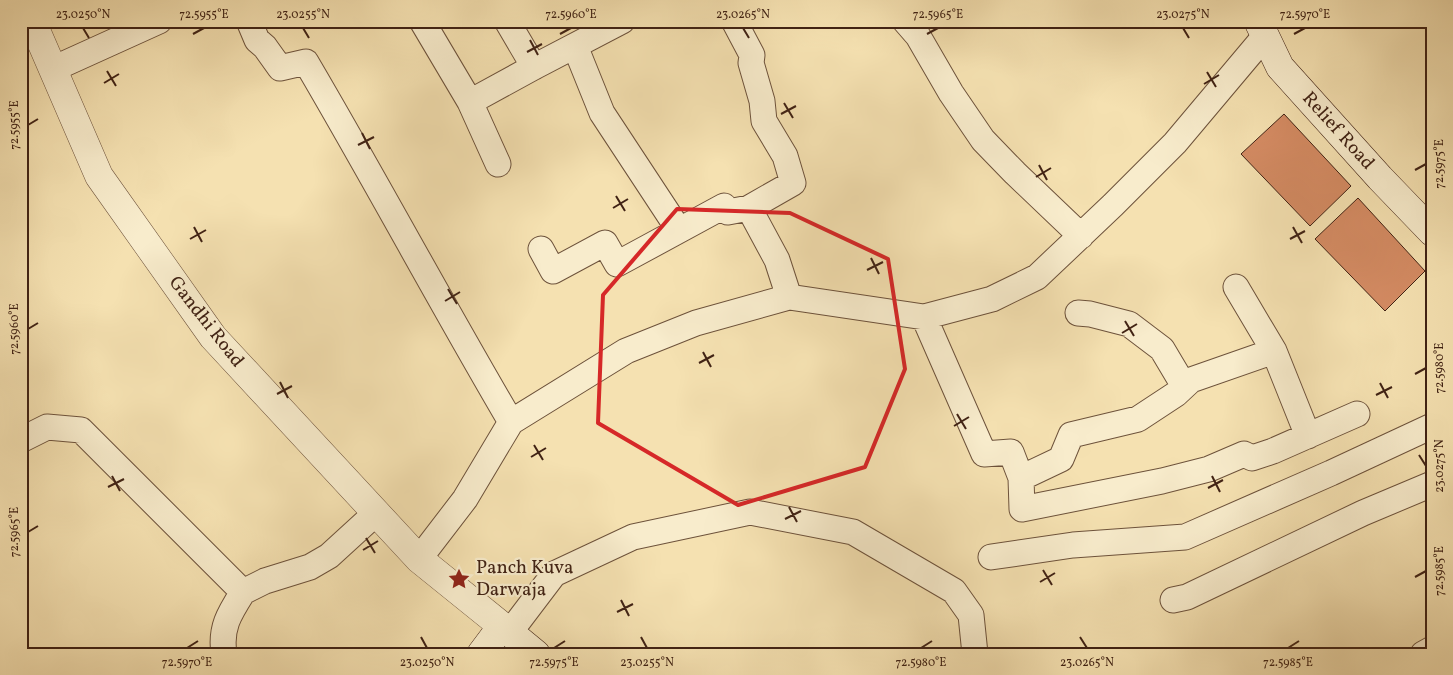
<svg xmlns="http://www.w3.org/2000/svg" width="1453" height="675" font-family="Vollkorn,serif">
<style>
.building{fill:#d48b63;stroke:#402214}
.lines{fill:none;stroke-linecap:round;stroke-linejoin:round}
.minor-casing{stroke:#6d523b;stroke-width:27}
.tertiary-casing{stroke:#6d523b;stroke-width:29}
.secondary-casing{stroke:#402214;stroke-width:29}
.minor{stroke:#f8eccc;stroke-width:25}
.tertiary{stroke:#f8eccc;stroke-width:28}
.secondary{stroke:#f8eccc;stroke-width:28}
.marked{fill:none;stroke:#d62828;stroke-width:4;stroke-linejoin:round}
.ticks{fill:none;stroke:#402214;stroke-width:2}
.labels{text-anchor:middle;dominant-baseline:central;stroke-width:4.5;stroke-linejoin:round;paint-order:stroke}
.street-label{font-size:19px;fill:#402214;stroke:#f8eccc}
.poi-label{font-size:19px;fill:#402214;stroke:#f8eccc;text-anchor:start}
.neatline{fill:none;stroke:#402214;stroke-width:2}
.ticks-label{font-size:12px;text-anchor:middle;fill:#402214}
</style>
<rect width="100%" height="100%" fill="#f5e1b1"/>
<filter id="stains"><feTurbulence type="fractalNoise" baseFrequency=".004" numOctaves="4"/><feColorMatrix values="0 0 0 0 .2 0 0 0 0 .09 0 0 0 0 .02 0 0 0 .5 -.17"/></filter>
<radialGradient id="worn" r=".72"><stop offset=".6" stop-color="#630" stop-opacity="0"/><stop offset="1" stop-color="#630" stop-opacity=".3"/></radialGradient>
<!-- building -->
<path class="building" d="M1284,114l67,72 -41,40 -69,-72z
M1358,198l67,73 -40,40 -70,-72z"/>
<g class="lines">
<!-- minor casing -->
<g class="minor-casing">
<path id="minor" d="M249,21l8,19 8,7 15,21 26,-6c70,119 135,241 205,360
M422,21l48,81 28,62
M507,21l27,46
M734,21l18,34 -1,8 11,38 2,20 21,35 8,27 -44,25 28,52 12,37
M905,21l13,15 33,57 32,47 32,33 66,63
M575,46l27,67 77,117
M53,69l106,-48
M470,102l64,-35 88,-46
M541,249l12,22 52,-28 12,21 107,-58 4,6 21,-4
M1078,313l12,1 39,10 33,25 22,37
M924,317l60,137 27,-2 10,26 1,31 140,-28 47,-12 35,-15 8,4 21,-7 84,-37
M1274,351l34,85
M21,440l26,-13 34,3 162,162c-14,22 -23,36 -19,62
M1021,478l40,-19 10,-24 67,-16 38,-25 15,-14 83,-29 -38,-64
M991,557l82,-12 112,-8 146,-64 101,-47
M419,559l46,-60 46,-77 115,-71 70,-28 93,-26 135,20 68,-18 45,-22 76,-72 62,-62 90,-107
M243,592l22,-11 45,-14 19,-11 47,-43
M1173,600l14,-3 176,-84 69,-29
M510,632l44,-58 79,-37 117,-25 103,20 101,59 17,24 4,39
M1423,654l9,-5"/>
</g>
<!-- tertiary casing -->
<g class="tertiary-casing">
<path id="tertiary" d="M32,21l67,155 114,161 206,222 83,67"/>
</g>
<!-- secondary casing -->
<g class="secondary-casing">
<path id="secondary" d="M1258,21l22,46 100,111 52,54
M481,654l21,-28 34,28"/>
</g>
<!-- minor -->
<use href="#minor" class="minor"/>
<!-- tertiary -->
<use href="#tertiary" class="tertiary"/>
<!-- secondary -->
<use href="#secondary" class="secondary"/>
</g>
<!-- marked area -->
<path class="marked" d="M677,209l113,4 98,46 17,110 -40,98 -127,38 -140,-82 5,-128z"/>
<!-- ticks -->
<path class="ticks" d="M83,28l6,10M303,28l6,10M743,28l6,10M1183,28l6,10M193,34l11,-6M560,34l11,-6M927,34l11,-6M1294,34l11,-6M530,40l8,15M527,52l15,-8M107,71l9,15M1207,72l9,15M104,83l15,-9M1204,84l15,-9M784,103l9,15M781,114l15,-8M28,125l10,-6M362,133l8,16M358,145l16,-8M1039,165l8,15M1415,170l11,-6M1036,177l15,-9M616,196l9,15M613,208l15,-9M194,227l8,15M1293,227l9,16M190,239l16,-9M1290,239l15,-8M871,258l8,16M867,270l16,-8M448,289l9,15M445,301l15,-9M1125,321l9,15M28,329l10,-6M1122,333l15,-9M703,352l8,15M699,363l15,-8M1415,374l11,-6M280,382l8,16M1380,383l8,15M277,394l15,-8M1376,395l16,-8M957,414l9,15M954,426l15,-9M534,445l9,15M1419,455l7,11M531,457l15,-9M112,476l8,15M1212,476l8,16M108,487l16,-8M1208,488l15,-8M789,507l8,15M785,519l16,-8M28,532l10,-6M366,538l9,15M363,550l15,-9M1043,570l9,15M1415,577l11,-6M1040,582l15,-9M621,600l8,16M617,612l16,-8M421,637l6,11M641,637l6,11M1080,637l7,11M187,648l11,-7M554,648l11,-7M921,648l11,-7M1288,648l11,-7"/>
<!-- icons -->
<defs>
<g id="sight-bare" transform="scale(1.725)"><path d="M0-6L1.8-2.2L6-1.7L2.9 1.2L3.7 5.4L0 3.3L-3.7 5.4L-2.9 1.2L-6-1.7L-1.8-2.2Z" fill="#8f2418" stroke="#f8eccc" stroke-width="2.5" paint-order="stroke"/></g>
</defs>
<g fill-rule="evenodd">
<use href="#sight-bare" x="459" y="579"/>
</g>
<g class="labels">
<!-- street labels -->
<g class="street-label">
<text transform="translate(1338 131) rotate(48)">Relief Road</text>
<text transform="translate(206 322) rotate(52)">Gandhi Road</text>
</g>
<!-- poi labels -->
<g class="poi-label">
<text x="476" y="568">Panch Kuva<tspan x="476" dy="22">Darwaja</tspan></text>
</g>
</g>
<!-- margin -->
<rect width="1453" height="675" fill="none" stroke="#f5e1b1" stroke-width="55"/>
<rect x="28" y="28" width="1398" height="620" class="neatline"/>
<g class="ticks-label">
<text x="83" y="18">23.0250°N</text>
<text x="204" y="18">72.5955°E</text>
<text x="303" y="18">23.0255°N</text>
<text x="571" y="18">72.5960°E</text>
<text x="743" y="18">23.0265°N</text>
<text x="938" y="18">72.5965°E</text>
<text x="1183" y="18">23.0275°N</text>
<text x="1305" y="18">72.5970°E</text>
<text transform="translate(14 125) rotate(-90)" y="4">72.5955°E</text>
<text transform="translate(1439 164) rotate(-90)" y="4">72.5975°E</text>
<text transform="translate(14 329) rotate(-90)" y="4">72.5960°E</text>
<text transform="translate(1439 368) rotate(-90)" y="4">72.5980°E</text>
<text transform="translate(1439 466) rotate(-90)" y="4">23.0275°N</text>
<text transform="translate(14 532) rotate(-90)" y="4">72.5965°E</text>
<text transform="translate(1439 571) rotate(-90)" y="4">72.5985°E</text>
<text x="187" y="666">72.5970°E</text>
<text x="427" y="666">23.0250°N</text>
<text x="554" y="666">72.5975°E</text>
<text x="647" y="666">23.0255°N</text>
<text x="921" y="666">72.5980°E</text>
<text x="1087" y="666">23.0265°N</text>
<text x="1288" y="666">72.5985°E</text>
</g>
<rect width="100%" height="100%" filter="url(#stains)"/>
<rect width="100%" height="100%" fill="url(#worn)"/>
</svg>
